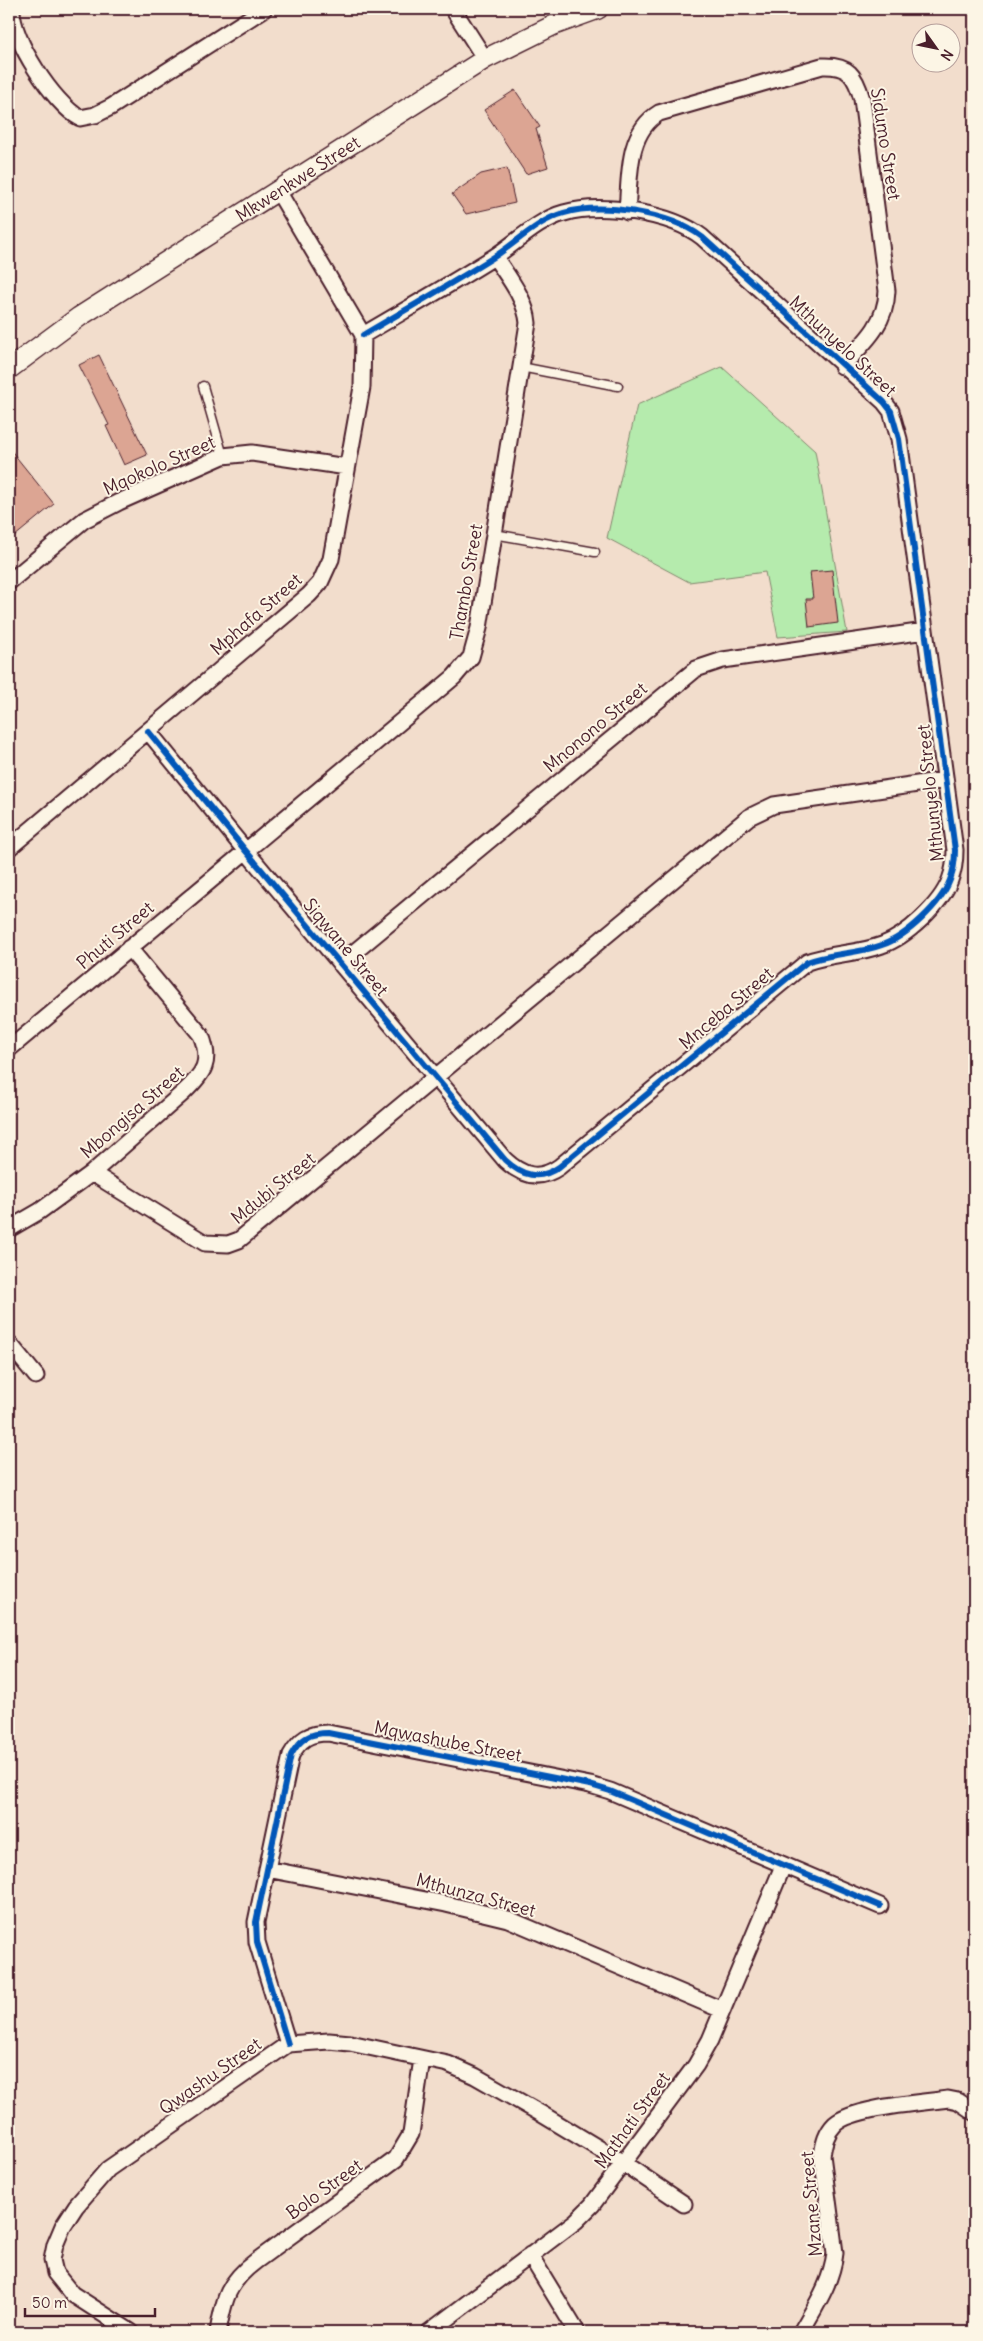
<svg xmlns="http://www.w3.org/2000/svg" width="983" height="2341" font-family="Delius,sans-serif">
<style>
.green{fill:#b5ebad;stroke:#80856c}
.building{fill:#dca593;stroke:#4a1f2b}
.lines{fill:none;stroke-linecap:round;stroke-linejoin:round}
.service-casing{stroke:#4a1f2b;stroke-width:11}
.minor-casing{stroke:#4a1f2b;stroke-width:19}
.tertiary-casing{stroke:#4a1f2b;stroke-width:22}
.service{stroke:#fcf5e5;stroke-width:8}
.minor{stroke:#fcf5e5;stroke-width:15}
.tertiary{stroke:#fcf5e5;stroke-width:19}
.cycleway-casing{stroke:#fcf5e5;stroke-width:9}
.cycleway{stroke:#0057b8;stroke-width:6}
.labels{text-anchor:middle;dominant-baseline:central;stroke-width:4;stroke-linejoin:round;paint-order:stroke}
.street-label{font-size:18px;fill:#4a1f2b;stroke:#fcf5e5}
</style>
<rect width="100%" height="100%" fill="#f2ddcc"/>
<filter id="ink" filterUnits="userSpaceOnUse"><feTurbulence type="fractalNoise" baseFrequency=".02" numOctaves="2"/><feDisplacementMap in="SourceGraphic" scale="10" xChannelSelector="R" yChannelSelector="G"/><feConvolveMatrix kernelMatrix="1 2 1 2 8 2 1 2 1" color-interpolation-filters="sRGB"/></filter>
<g filter="url(#ink)">
<!-- green -->
<path class="green" d="M722,367l93,84 32,181 -69,5 -13,-65 -76,10 -82,-44 30,-133z"/>
<!-- building -->
<path class="building" d="M515,90l25,37 -4,2 12,38 -22,7 -42,-64z
M507,168l8,35 -49,11 -14,-20 29,-20z
M99,355l48,100 -23,10 -18,-39 3,-1 -30,-60z
M9,448l45,56 -45,37z
M832,570l6,53 -29,4 -3,-28h7l-3,-27z"/>
<g class="lines">
<!-- service casing -->
<g class="service-casing">
<path id="service" d="M521,367l97,19
M203,386l20,70
M494,534l101,18"/>
</g>
<!-- minor casing -->
<g class="minor-casing">
<path id="minor" d="M12,9c-1,30 42,95 68,109l15,-3 16,-8 153,-98
M453,9l32,50
M627,212c3,-34 -1,-79 32,-99l163,-47c27,-1 33,9 40,33l25,192c-1,33 -23,52 -45,75
M9,582l75,-62 35,-18 104,-46 29,-3 95,14
M148,731l97,119 260,310c17,16 34,21 54,7l248,-205c24,-9 51,-8 75,-17 24,-8 59,-41 68,-65 4,-10 5,-20 5,-30l-56,-411 -8,-28 -7,-9 -182,-165c-31,-24 -100,-35 -138,-24 -26,7 -48,30 -70,44 -43,27 -87,52 -131,78
M9,848l300,-253 11,-12 11,-24 31,-172 1,-52 -85,-144
M340,964l356,-295 27,-9 202,-29
M9,1049l445,-372 17,-20 8,-29 49,-305c-2,-24 -20,-46 -33,-66
M92,1173l113,70 23,1 11,-4 510,-423 25,-12 171,-25
M9,1229l31,-18 52,-38 92,-81c20,-19 28,-30 17,-57l-72,-87
M9,1343l27,33
M267,1869l179,35 62,15 214,91
M288,2044l-31,-102 -1,-20 35,-167c9,-16 18,-22 37,-22l262,52 20,6 270,115
M530,2255l47,77
M131,2332l-59,-38 -17,-21 -3,-13 3,-15 8,-19 13,-20 32,-37 180,-125 41,-3 21,2 98,21 27,12 65,37 83,50 61,41
M218,2332c6,-34 10,-50 38,-71l140,-102 15,-25 11,-75
M429,2332l147,-111 16,-16 104,-140 14,-25 73,-174
M801,2332c14,-25 31,-50 34,-79l-13,-98c2,-12 4,-22 13,-31 19,-17 86,-21 113,-25l10,2 16,11"/>
</g>
<!-- tertiary casing -->
<g class="tertiary-casing">
<g id="tertiary">
<path id="s1" d="M9,369l70,-52 406,-258 69,-34 44,-16"/>
</g>
</g>
<!-- service -->
<use href="#service" class="service"/>
<!-- minor -->
<use href="#minor" class="minor"/>
<!-- tertiary -->
<use href="#tertiary" class="tertiary"/>
<!-- cycleway casing -->
<g class="cycleway-casing">
<path id="cycleway" d="M148,731l97,119 260,310c17,16 34,21 54,7l248,-205c24,-9 51,-8 75,-17 24,-8 59,-41 68,-65 4,-10 5,-20 5,-30l-56,-411 -8,-28 -7,-9 -182,-165c-31,-24 -100,-35 -138,-24 -26,7 -48,30 -70,44 -43,27 -87,52 -131,78
M288,2044l-31,-102 -1,-20 35,-167c9,-16 18,-22 37,-22l262,52 20,6 270,115"/>
</g>
<!-- cycleway -->
<use href="#cycleway" class="cycleway"/>
</g>
</g>
<g class="labels">
<!-- street labels -->
<g class="street-label">
<text transform="translate(886 144) rotate(81)">Sidumo Street</text>
<text stroke="none"><textPath href="#s1" startOffset="346">Mkwenkwe Street</textPath></text>
<text transform="translate(843 346) rotate(43)">Mthunyelo Street</text>
<text transform="translate(159 465) rotate(-24)">Mqokolo Street</text>
<text transform="translate(466 582) rotate(-80)">Thambo Street</text>
<text transform="translate(256 614) rotate(-41)">Mphafa Street</text>
<text transform="translate(595 727) rotate(-40)">Mnonono Street</text>
<text transform="translate(930 793) rotate(-96)">Mthunyelo Street</text>
<text transform="translate(115 935) rotate(-40)">Phuti Street</text>
<text transform="translate(346 947) rotate(50)">Siqwane Street</text>
<text transform="translate(726 1008) rotate(-40)">Mnceba Street</text>
<text transform="translate(132 1112) rotate(-41)">Mbongisa Street</text>
<text transform="translate(273 1188) rotate(-39)">Mdubi Street</text>
<text transform="translate(448 1741) rotate(11)">Mqwashube Street</text>
<text transform="translate(476 1895) rotate(15)">Mthunza Street</text>
<text transform="translate(210 2076) rotate(-35)">Qwashu Street</text>
<text transform="translate(632 2120) rotate(-54)">Mathati Street</text>
<text transform="translate(324 2189) rotate(-36)">Bolo Street</text>
<text transform="translate(811 2204) rotate(-95)">Mzane Street</text>
</g>
</g>
<!-- margin -->
<rect width="983" height="2341" fill="none" stroke="#fcf5e5" stroke-width="30"/>
<rect x="15" y="15" width="953" height="2311" fill="none" stroke="#4a1f2b" stroke-width="2" filter="url(#ink)"/>
<!-- north arrow -->
<g transform="translate(936 48) rotate(123)"><circle r="24" fill="#fcf5e5" stroke="#b59f9b"/>
<path d="M0-4L9 19L0 12L-9 19Z" fill="#4a1f2b"/>
<text y="-8" font-size="14" font-weight="bold" text-anchor="middle" fill="#4a1f2b">N</text>
</g>
<!-- scale -->
<path d="M25 2308v8h130v-8" fill="none" stroke="#4a1f2b" stroke-width="2.5"/>
<text x="32" y="2308" font-size="15" fill="#4a1f2b" stroke="#fcf5e5" stroke-width="4" paint-order="stroke">50 m</text>
</svg>
